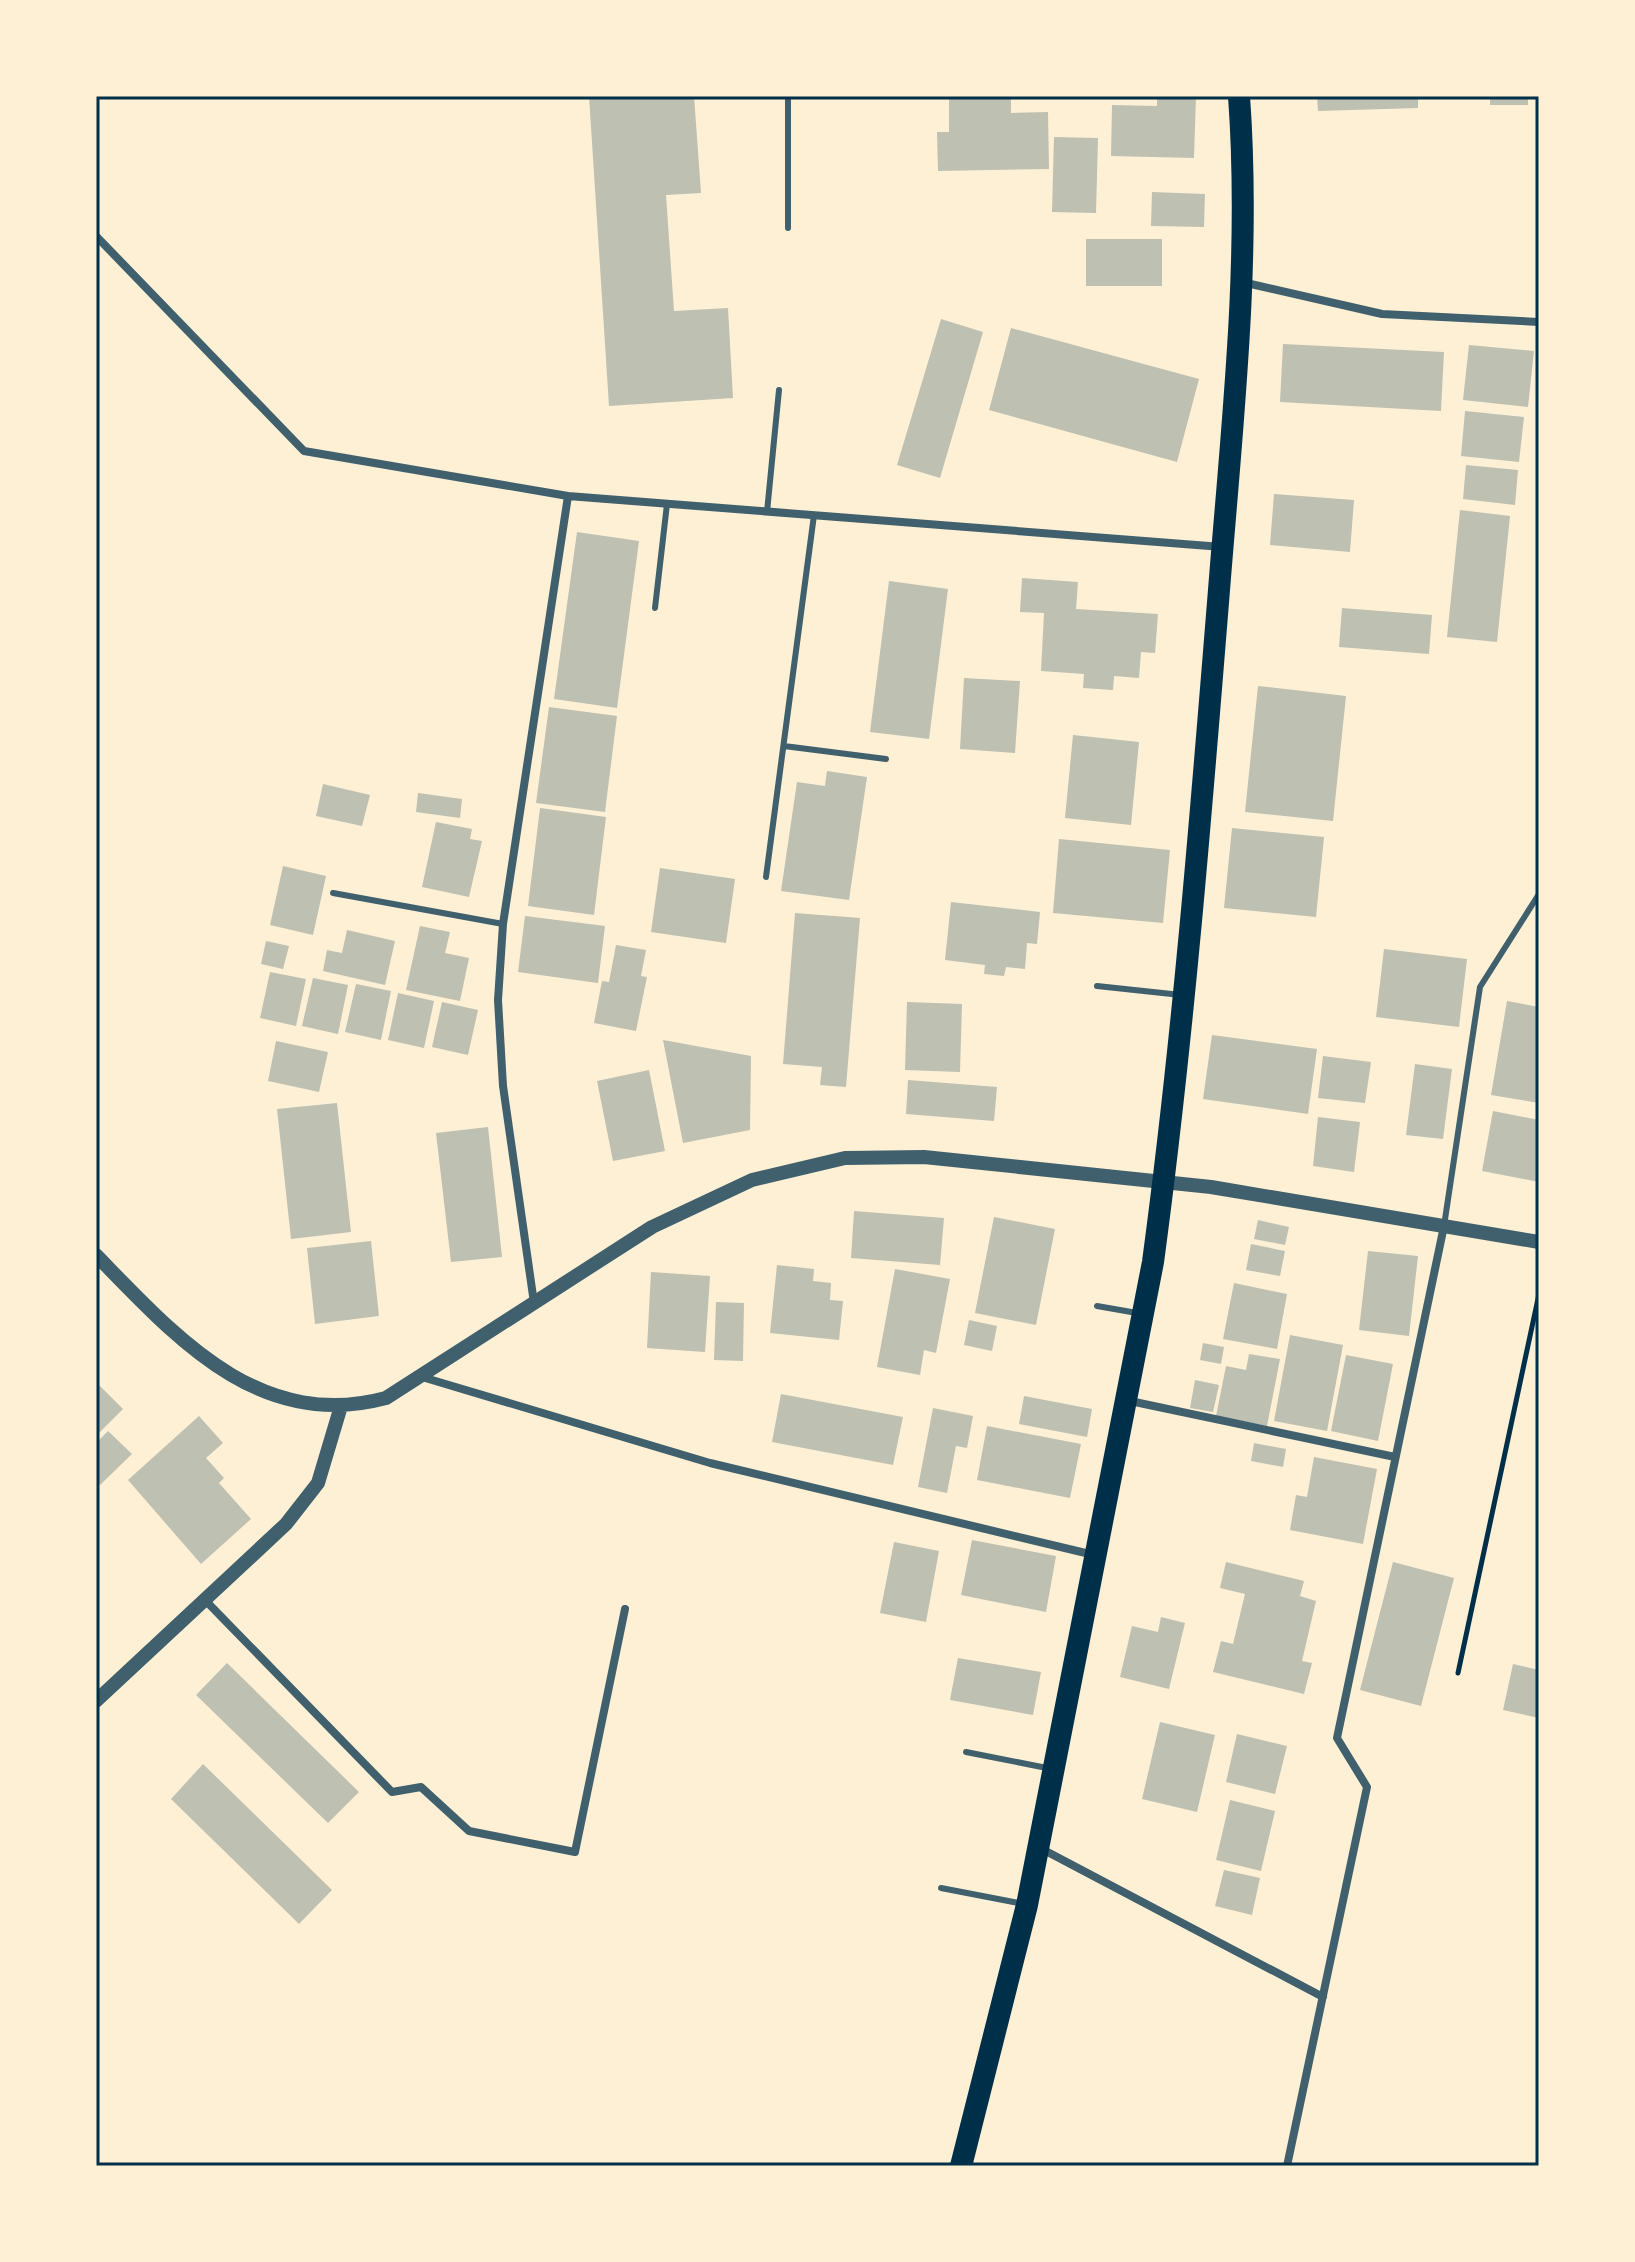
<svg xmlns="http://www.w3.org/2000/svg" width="1635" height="2262" font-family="'DejaVu Sans',sans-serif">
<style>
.building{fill:#bec0b2}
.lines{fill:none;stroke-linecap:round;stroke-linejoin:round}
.path{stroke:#003049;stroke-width:5}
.service{stroke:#3f606c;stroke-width:6}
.minor{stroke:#3f606c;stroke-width:8}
.tertiary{stroke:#3f606c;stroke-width:14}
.trunk{stroke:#003049;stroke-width:22}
.neatline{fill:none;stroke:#003049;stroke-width:3}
</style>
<rect width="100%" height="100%" fill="#fdf0d5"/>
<!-- building -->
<path class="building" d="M589,96h105l7,97 -35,2 8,116 54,-3 5,90 -124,8z
M949,96h62v17l37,-1 1,57 -111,2 -1,-39h12z
M1157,96h39l-2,62 -83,-2 1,-51 45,1z
M1317,96h101v12l-100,3z
M1490,96h38v9h-38z
M1054,137l44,1 -2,75 -44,-1z
M1152,192l53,2 -1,33 -53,-1z
M1086,239h76v47h-76z
M941,319l42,13 -43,146 -43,-13z
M1011,328l188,51 -22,83 -188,-52z
M1283,344l161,8 -3,59 -161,-9z
M1469,345l65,6 -6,56 -65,-7z
M1465,411l59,6 -5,45 -58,-6z
M1466,465l52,5 -3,35 -52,-6z
M1274,494l80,6 -4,52 -80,-7z
M1460,510l50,6 -13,126 -50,-5z
M577,532l62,9 -22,167 -63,-9z
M1022,578l56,4 -2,27 82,5 -3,39 -14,-1 -2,26 -25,-2 -1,14 -30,-2 1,-14 -43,-3 3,-58 -24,-1z
M889,581l59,8 -19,150 -59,-7z
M1342,608l90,7 -3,39 -90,-7z
M964,678l56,3 -5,72 -55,-4z
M1258,686l88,10 -13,125 -88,-9z
M549,707l68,9 -12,96 -69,-9z
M1073,735l66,7 -8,83 -66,-7z
M827,771l40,6 -18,123 -68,-9 16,-109 28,4z
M323,784l47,11 -8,31 -46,-10z
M418,793l44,6 -2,19 -44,-6z
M540,808l66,9 -12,98 -66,-9z
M436,822l36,7 -2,10 12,2 -13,56 -47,-10z
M1232,828l92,9 -8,80 -92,-9z
M1059,839l111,11 -7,73 -110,-10z
M283,866l43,10 -13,59 -43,-10z
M660,868l75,11 -9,64 -75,-11z
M951,902l89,10 -3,32 -10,-1 -2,26 -19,-2 -2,9 -20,-2 1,-9 -40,-5z
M795,913l65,5 -14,169 -26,-2 2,-18 -39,-3z
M525,916l80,10 -7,57 -80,-11z
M420,926l30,6 -5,21 24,5 -9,43 -54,-11z
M347,930l48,11 -10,44 -62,-14 4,-21 15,3z
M266,941l23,5 -6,23 -22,-5z
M616,945l30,5 -5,26 6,1 -11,54 -42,-8 8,-42 7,1z
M1384,949l83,10 -8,68 -83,-10z
M270,972l36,7 -10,47 -36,-8z
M313,978l35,7 -10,49 -36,-8z
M356,984l35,7 -10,49 -36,-8z
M398,993l36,8 -10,47 -36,-8z
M1507,1001l32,6v96l-48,-8z
M442,1002l36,8 -10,45 -36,-8z
M907,1002l55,2 -2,68 -55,-2z
M1212,1035l105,14 -9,65 -105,-15z
M663,1040l88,16 -1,74 -67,13z
M276,1041l52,11 -9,40 -51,-11z
M1323,1056l48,6 -6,41 -47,-5z
M1415,1064l37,5 -9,70 -37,-4z
M649,1070l16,81 -52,10 -16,-80z
M908,1080l89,7 -3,34 -88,-7z
M337,1103l14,129 -60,7 -14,-130z
M1493,1111l46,9v62l-57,-11z
M1318,1117l42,5 -6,50 -41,-6z
M488,1127l14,130 -51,5 -15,-129z
M854,1211l90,7 -4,47 -89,-7z
M994,1217l61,12 -19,96 -61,-12z
M1258,1220l31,7 -4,18 -31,-6z
M371,1241l8,75 -64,8 -8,-76z
M1251,1244l34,7 -5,25 -34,-6z
M1368,1251l50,5 -9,80 -50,-6z
M777,1265l37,4 -1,12 18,2 -1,17 13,1 -4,39 -69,-7z
M895,1269l55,10 -14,74 -12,-3 -4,25 -43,-8z
M651,1272l59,4 -5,76 -58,-4z
M1234,1283l53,11 -10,55 -54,-10z
M716,1302l28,1 -1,58 -29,-1z
M969,1320l28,6 -5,25 -28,-6z
M1290,1335l53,10 -16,86 -53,-10z
M1203,1343l21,4 -3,17 -21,-4z
M1249,1354l31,5 -13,67 -51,-10 10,-50 20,4z
M1346,1355l47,9 -15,77 -47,-10z
M1195,1380l24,5 -6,27 -23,-4z
M96,1382l27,27 -27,27z
M781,1394l122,23 -10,48 -121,-23z
M1024,1396l68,13 -5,28 -68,-13z
M933,1408l40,8 -6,32 -11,-2 -9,47 -29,-6z
M199,1416l24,27 -17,15 18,20 -5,5 32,36 -50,45 -73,-84z
M987,1426l94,18 -11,54 -93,-18z
M108,1431l24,23 -32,31 -4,-4v-38z
M1254,1443l32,6 -3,18 -32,-6z
M1314,1457l63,12 -14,75 -73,-14 6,-35 11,2z
M972,1540l84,16 -10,56 -85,-17z
M894,1542l45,9 -13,71 -46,-9z
M1226,1562l78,19 -4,15 16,5 -14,60 10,2 -8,31 -91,-22 8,-31 12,3 12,-50 -25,-6z
M1393,1562l61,16 -33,128 -61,-16z
M1161,1617l24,6 -16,66 -49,-12 12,-51 26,6z
M958,1658l83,14 -8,43 -83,-15z
M227,1663l132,129 -31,31 -132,-128z
M1513,1664l26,6v48l-36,-8z
M1160,1722l55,13 -18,77 -55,-13z
M1237,1734l50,12 -12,48 -49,-12z
M203,1764l129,126 -33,34 -128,-125z
M1230,1800l45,11 -14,60 -45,-11z
M1224,1870l36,8 -8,37 -37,-9z"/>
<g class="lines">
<!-- path -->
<path class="path" d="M1458,1673l81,-379"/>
<!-- service -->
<path class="service" d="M788,96v132
M767,512l12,-122
M655,608l12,-104
M784,746l102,13
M766,877l48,-362
M333,893l170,31
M1097,986l84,9
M1444,1226l36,-239 59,-93
M1097,1306l40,7
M966,1752l81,16
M941,1888l83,16"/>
<!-- minor -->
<path class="minor" d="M96,236l208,215 264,45 -65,428 -5,76 5,86 31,217
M1242,282l140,32 157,8
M568,496l654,51
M422,1377l288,86 384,92
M1130,1401l265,56
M204,1599l188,193 29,-5 48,44 106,21 50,-243
M1040,1848l283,149
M1287,2166l80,-379 -30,-49 107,-512"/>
<!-- tertiary -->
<path class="tertiary" d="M96,1255c80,82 163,177 290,143l266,-171 100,-47 93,-22 79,-1 287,30 328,55
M96,1701l190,-177 32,-41 23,-77"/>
<!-- trunk -->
<path class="trunk" d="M961,2166l66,-261 126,-643c30,-223 48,-448 66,-672 13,-165 32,-329 20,-494"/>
</g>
<!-- border -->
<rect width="1635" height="2262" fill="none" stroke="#fdf0d5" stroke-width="196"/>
<rect x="98" y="98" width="1439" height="2066" class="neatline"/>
</svg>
